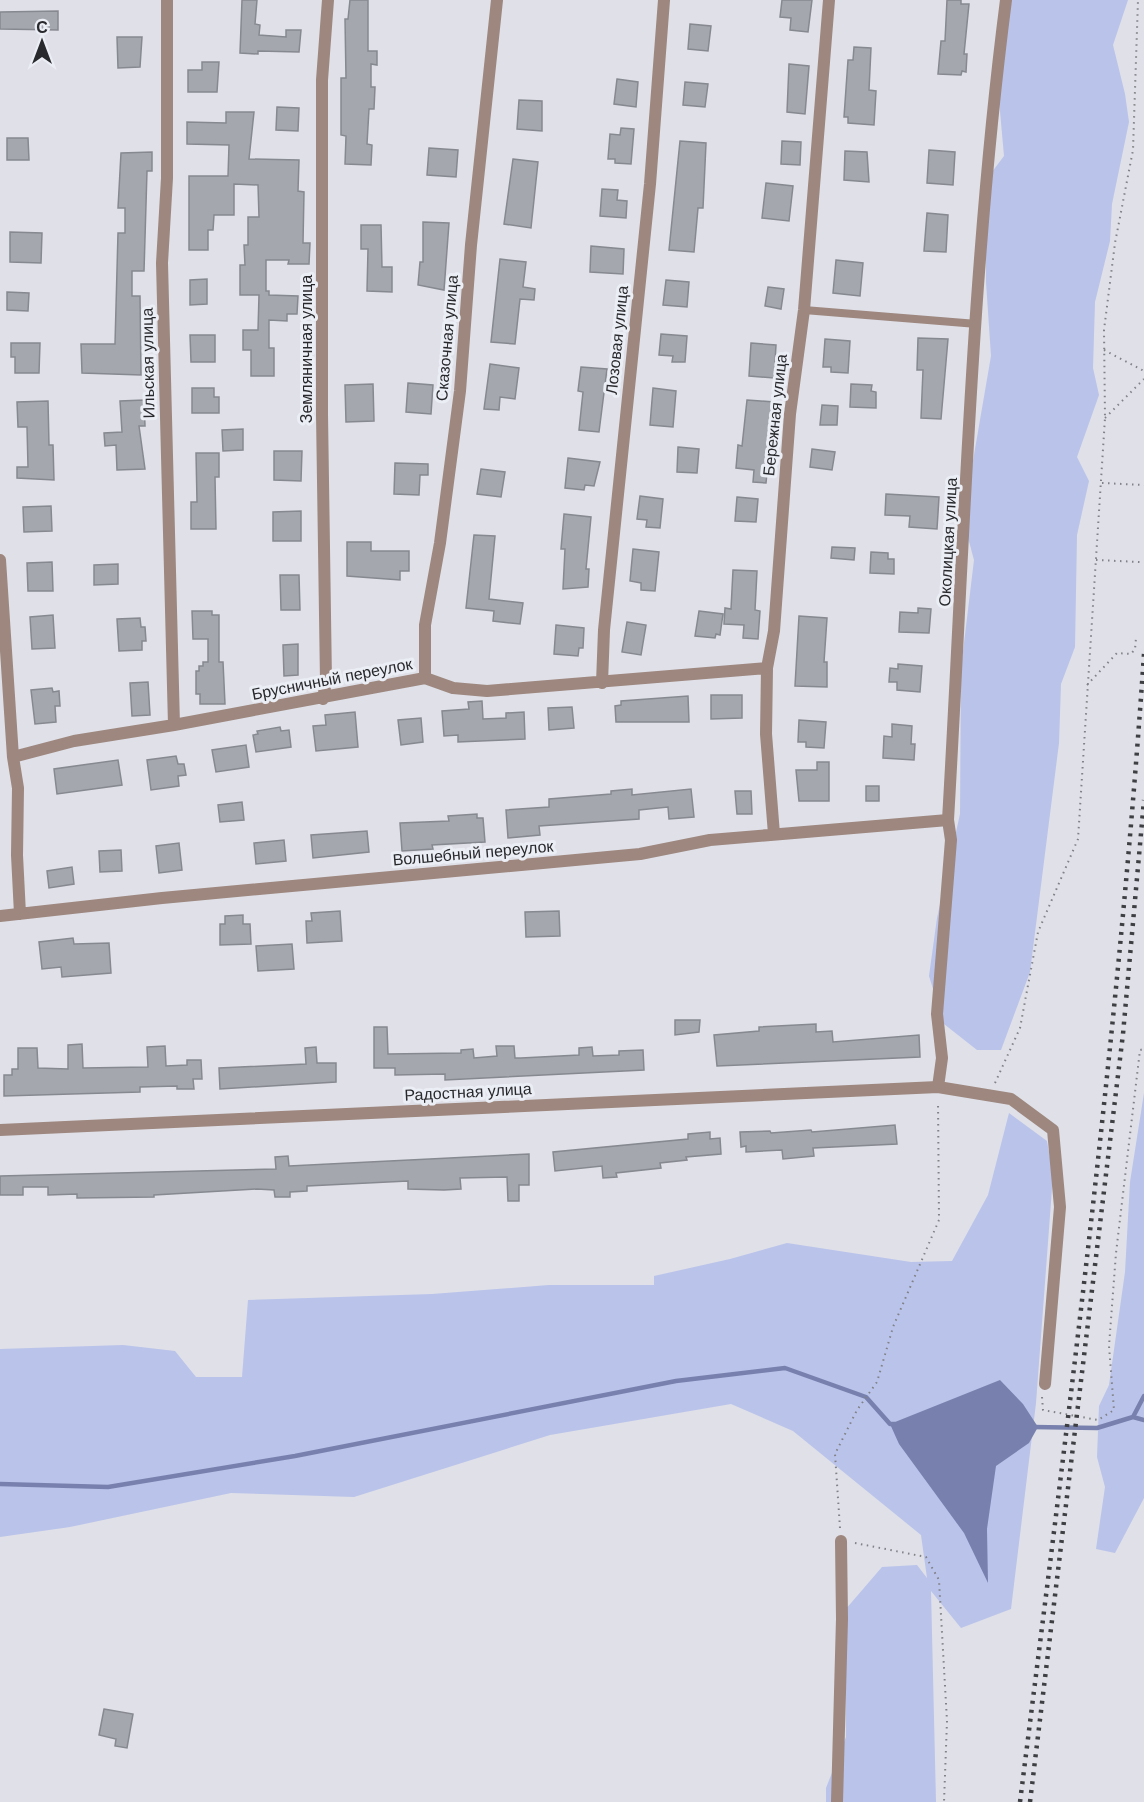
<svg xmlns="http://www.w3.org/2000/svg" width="1144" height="1802" font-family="Arial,sans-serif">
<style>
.green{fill:#bac3ea}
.water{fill:#7881ad}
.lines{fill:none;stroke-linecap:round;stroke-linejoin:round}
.stream{stroke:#7881ad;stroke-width:4.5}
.building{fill:#a5a7ae;stroke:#878990;stroke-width:1.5}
.path{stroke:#818287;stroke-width:2;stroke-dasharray:1.5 4.5;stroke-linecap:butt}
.service{stroke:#9d877e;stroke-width:8}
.minor{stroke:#9d877e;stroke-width:12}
.rail{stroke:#3e3f43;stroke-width:4.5;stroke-dasharray:3 6;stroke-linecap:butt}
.labels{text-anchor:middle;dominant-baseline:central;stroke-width:6;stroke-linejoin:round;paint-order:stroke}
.street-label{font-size:16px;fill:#28292c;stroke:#eceef6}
</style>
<rect width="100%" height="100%" fill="#dfe0e8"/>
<!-- green -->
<path class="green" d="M1007,0h121l-15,45 12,49 4,28 -17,82 -2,37 -15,61 -2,66 6,27 -22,62 12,24 -12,54 -2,112 -14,37 -2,59 -29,229 -29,78h-24l-33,-26 -15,-48 8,-58 23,-104 1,-146 13,-108 -11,-41 28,-163 -5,-74v-102l18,-24 -6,-67z
M1144,1093v405l-29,55 -19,-4 9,-62 -8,-30 2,-51 10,-21 16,-113 5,-90z
M1009,1113l38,28 6,34 -17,228 -25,206 -50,19 -30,-37 5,211h-110v-14l20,-51 -1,-127 37,-43 35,-2 10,13 -6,-43 -128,-104 -62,-27 -181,31 -196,62 -123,-4 -161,34 -70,10v-188l123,-4 52,6 21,26h46l6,-77 184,-6 117,-9h105v-9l76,-17 57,-16 124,19 41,-1 36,-66z"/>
<!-- water -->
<path class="water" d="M1000,1380l23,24 15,23 -9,16 -33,23 -9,63 1,54 -24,-50 -65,-89 -9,-20z"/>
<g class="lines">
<!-- stream -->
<path class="stream" d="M1133,1417l11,3
M1033,1427l64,1 36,-11 11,-21
M0,1484l108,3 187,-31 381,-75 109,-13 81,29 24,27h5"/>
</g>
<!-- building -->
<path class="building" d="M242,0h15l-2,24 5,1 -1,10 27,2v-7h15l-2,22 -41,-1v3l-18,-1z
M350,0h18v51h9v14l-6,-1v23h4l-1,22h-5l-2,35 5,1 -1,20 -26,-1 1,-28 -5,-1v-57h5l-1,-59h3z
M782,0h30l-4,32 -18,-2 1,-12 -11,-1z
M947,0h14v4h8l-5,50h3l-1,18 -4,-1 -1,4 -23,-1 3,-33h4z
M58,11v19l-58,-1v-17z
M690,24l21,2 -3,25 -20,-2z
M117,37h25l-2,30 -22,1z
M854,47l17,1 -2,42 7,1 -2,34 -26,-2v-6h-4l4,-57h5z
M202,62h17l-2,30h-29v-22h14z
M789,64l20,2 -4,48 -18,-2z
M617,79l21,3 -2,25 -22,-3z
M685,82l23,2 -3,23 -22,-2z
M519,100l23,1v30l-25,-2z
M277,107l22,1 -1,23 -22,-1z
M226,112h28l-5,47 50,1 -1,31 6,1 -1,51h7l-1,21h-21l1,-4h-23v31h3v4l29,1 -1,18h-10v7l-18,-1v28h5v28h-23v-26h-8v-20h15l1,-35h-19v-30h5l-1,-20h4v-28h11l-1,-32 -24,-1v31h-20l-1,15h-5v20h-19v-74h39l1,-31 -42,-1v-22l39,1z
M621,128l13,1 -3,35 -16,-1v-4h-7l2,-25 10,1z
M7,138h21l1,22h-22z
M680,141l26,2 -3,65h-5l-4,44 -25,-2z
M782,141l19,1 -1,23 -19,-1z
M429,148l29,2 -2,27 -29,-2z
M929,150l26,2 -2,33 -26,-2z
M845,151l22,1 2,30 -25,-2z
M152,152v19h-5l-3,100h-12v25h8l1,79 -59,-2 -1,-29h34l3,-111h7v-25h-7l3,-55z
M513,159l25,3 -7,66 -27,-4z
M766,183l27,3 -4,35 -27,-3z
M602,189l16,1 -1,10 10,1 -1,17 -26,-2z
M927,213l21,2 -2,37 -22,-1z
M423,222l26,1 -5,67 -26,-5 2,-23h3z
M361,225h20l1,42h10v25l-25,-1 1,-42h-7z
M10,232l32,1 -1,30 -31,-1z
M591,246l33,3 -1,25 -33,-2z
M500,259l26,3 -3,25 12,2 -1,11 -14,-1 -5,45 -24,-2z
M836,260l27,3 -3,33 -27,-3z
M207,279v25l-17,1v-25z
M666,280l23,2 -2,25 -24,-2z
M768,287l16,2 -3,20 -16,-3z
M7,292l22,1 -1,18 -21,-1z
M661,334l26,2 -2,26h-13l1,-6 -14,-1z
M190,335h25v27h-24z
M918,338l30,1 -7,80 -20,-1 2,-48h-6z
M825,339l25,2 -2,32 -17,-1v-5h-8z
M11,343h29l-1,30h-24v-16h-4z
M751,343l25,2 -2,33 -25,-2z
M490,364l29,4 -4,31 -15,-2 -1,13 -15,-1z
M581,367l26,2 -8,63 -20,-2 4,-38 -5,-1z
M408,383l25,2 -2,29 -25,-2z
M373,384l1,37 -28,1 -1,-37z
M851,384l21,1 -1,6 5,1v16l-26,-1z
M192,388h22v9h5v16h-27z
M653,388l23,3 -3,36 -23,-2z
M144,400l1,26h-6l6,43 -28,1 -1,-25 -11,1 -1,-13 18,-1 -2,-31z
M747,400l27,2 -1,15 4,1 -1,16 -5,-1 -5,50 -13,-1 1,-12 -18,-2 2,-23 4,1z
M48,401l1,44h4l1,35 -37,-2v-11h11l-1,-40h-9l-1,-25z
M822,405l16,1 -1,19h-17z
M243,429v21l-20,1 -1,-21z
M678,447l21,2 -2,24 -20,-1z
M812,449l23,3 -3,18 -22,-3z
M274,451h28l-1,30 -27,-1z
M196,453h23v24h-4l1,52h-25v-27h6z
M568,458l32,4 -6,24 -9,-1 -1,5 -19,-2z
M395,463l33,1v11h-8l-1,20 -25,-1z
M481,469l24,3 -4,25 -24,-3z
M886,494l53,3 -2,32 -28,-2 1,-11 -25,-1z
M640,496l23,3 -3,29 -14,-1 1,-7 -10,-1z
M737,497l21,2 -2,23 -21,-1z
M51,506l1,25 -28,1 -1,-25z
M301,511v30h-28v-29z
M564,514l27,3 -5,52h3l-1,18 -25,2 2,-40h-4z
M474,535l21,1 -6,63 34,4 -3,21 -27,-3 1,-10 -28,-3z
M347,542h24v9h38v20h-9v9l-53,-4z
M832,547l23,1 -1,12 -23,-2z
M633,549l26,3 -4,39 -14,-1v-7l-11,-2z
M871,552l17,1v6h6v15l-24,-1z
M52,562l1,29h-25l-1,-28z
M118,564v20l-24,1v-20z
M733,570l24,1 -2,39 5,1 -2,28 -15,-1 1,-13 -20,-1 1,-16 6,1z
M280,575h19l1,35h-19z
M918,608l13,1 -2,24 -30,-1 1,-20 18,1z
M192,611h20v4h7v47h4l2,42h-25v-10h-4v-23h3v-5h4v-4h5v-23h-15z
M699,611l24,3 -3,21 -4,-1 -1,4 -20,-2z
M53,615l2,33 -23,1 -2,-32z
M799,616l28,2 -3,44h3v25l-32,-1z
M140,618l1,9h4l1,14h-4v9l-23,1 -2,-32z
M627,622l19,3 -5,30 -19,-3z
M556,625l28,3 -1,20h-4l-1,8 -24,-2z
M298,644v31l-14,1 -1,-31z
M898,664l24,2 -2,26 -23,-2v-8h-8l1,-14 8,1z
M148,682l2,33 -18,1 -2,-33z
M52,688l1,4 6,-1 1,15h-5l1,16 -21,2 -4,-34z
M711,695h31v23l-31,1z
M688,696l1,26h-73l-1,-16 6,-1v-4z
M482,701l1,18 23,-1v-5l18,-1 1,27 -67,3v-7l-14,1 -2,-25 27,-2 -1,-7z
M572,707l2,21 -25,2 -1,-22z
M355,712l3,35 -42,4 -3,-25 13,-1 -1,-10z
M421,718l2,24 -22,3 -3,-25z
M799,720l27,2 -2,26 -18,-1v-5h-8z
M892,724l20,2 -1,18h4l-1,16 -31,-2 1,-22 8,1z
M280,727l1,4 8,-1 2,17 -35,5 -3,-17 5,-1 -1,-3z
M246,745l3,22 -33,5 -4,-22z
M176,756l2,8h6l2,11 -8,1 1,10 -28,4 -4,-30z
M118,760l4,25 -65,9 -3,-25z
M817,762h12v39h-30l-3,-31h21z
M866,786h13v15h-13z
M632,789v6l59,-6 3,28 -25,2 -1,-12 -29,3v9l-100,7 1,9 -32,3 -2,-28 43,-3v-8l62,-5v-3z
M735,791h16l1,23h-15z
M242,802l2,18 -24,2 -2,-17z
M477,814v4h6l2,24 -53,3 1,4 -31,2 -2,-28 49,-2 -1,-5z
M367,831l2,21 -56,6 -2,-23z
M284,840l2,21 -30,3 -2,-21z
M179,843l3,27 -23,3 -3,-27z
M121,850l1,21 -22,1 -1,-21z
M72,867l2,17 -25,4 -2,-17z
M340,911l2,30 -35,2 -1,-22h6l-1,-8z
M559,911l1,25 -34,1 -1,-25z
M243,915v9h7l1,20 -31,1v-21h5v-8z
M73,938l1,6 35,-1 2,30 -49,4 -1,-10 -19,2 -3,-27z
M292,944l2,25 -36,2 -2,-25z
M675,1020h25l-1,12 -24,3z
M816,1024v8l16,-1 1,11 86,-7 1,22 -203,9 -3,-31 45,-4v-4z
M374,1027h13l1,27 73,-1v-3l12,-1 1,9 23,-2 -1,-10h18l1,12h6l58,-3v-7l13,-1 1,9 26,-1v-4l24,-1 1,20 -199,10v-6l-50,1v-7h-21z
M82,1044l1,24 65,-1 -1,-20 18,-1 1,20 21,-1v-5h14l1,19h-9l1,10h-17v-3l-37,1v5l-136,4v-21h8v-6h6v-21h19l1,20 30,1v-24z
M316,1047l1,16h19v19l-116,7 -1,-21 87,-4 -1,-16z
M895,1125l2,19 -84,4 1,8 -31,3 -1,-9 -36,2v-6l-5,1 -1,-15 30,-1 1,2 40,-3 1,2z
M710,1132v7l10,-1 1,16 -35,3 1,3 -27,3 1,5 -45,5 1,4 -14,1 -1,-12 -47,5 -2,-19 135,-13v-5z
M529,1154v31h-10v16h-11l-1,-24 -47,1 1,11 -17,1 -36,-1v-8l-101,5v5l-17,1v5h-15l-1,-7 -17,-1 -103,6v2l-77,1v-4l-29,1v-8h-25v8h-23v-19l276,-7 -1,-12 13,-1 1,10z
M104,1709l29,5 -6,34 -12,-2 1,-7 -17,-4z"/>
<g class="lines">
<!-- path -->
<path class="path" d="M1104,350l40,21
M1105,418l39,-39
M1102,483l42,2
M1096,560l44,2
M1087,685l30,-32 14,1 4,-5 1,-11
M995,1083l25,-55 18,-96 40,-93 27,-421 -1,-88 11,-87 18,-93 5,-150
M1042,1397l1,13 55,10 16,-10 -5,-64 7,-93 24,-203 4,-1
M840,1528l-5,-74 22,-44 20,-28 16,-55 46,-107 -1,-118
M855,1543l71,14 13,23 8,141 -3,81"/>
<!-- service -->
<path class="service" d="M804,310l173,14"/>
<!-- minor -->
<path class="minor" d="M167,0v178l-5,85 12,462
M0,560l13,197 5,31 -1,67 3,59
M425,678v-53l15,-82 20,-152 11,-146 26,-245
M602,683l2,-53 46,-446 14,-184
M323,699l3,-18 -4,-267v-334l6,-80
M13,757l61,-16 100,-16 251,-47 28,10 34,3 280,-23
M774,834l-8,-100 1,-66 7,-37 16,-217 14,-104 25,-310
M0,916l162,-18 478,-44 70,-14 238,-20
M938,1087l4,-29 -5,-44 14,-174 -3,-20c16,-273 23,-549 58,-820
M0,1130l938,-43 73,12 42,31 7,77 -15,177
M837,1802l5,-183 -1,-78"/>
<!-- rail -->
<path class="rail" d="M1020,1802c48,-382 98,-763 124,-1148
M1030,1802l93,-768 21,-234"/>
</g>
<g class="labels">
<!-- street labels -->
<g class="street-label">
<text transform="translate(447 338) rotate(-85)">Сказочная улица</text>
<text transform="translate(617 340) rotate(-84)">Лозовая улица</text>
<text transform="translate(306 349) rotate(-90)">Земляничная улица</text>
<text transform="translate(148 363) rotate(-91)">Ильская улица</text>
<text transform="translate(775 415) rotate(-84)">Бережная улица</text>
<text transform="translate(948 542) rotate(-87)">Околицкая улица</text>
<text transform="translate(332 679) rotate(-11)">Брусничный переулок</text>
<text transform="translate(473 853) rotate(-5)">Волшебный переулок</text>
<text transform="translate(468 1092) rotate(-3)">Радостная улица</text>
</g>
</g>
<!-- north arrow -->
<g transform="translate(42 42)" stroke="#eceef6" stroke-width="4.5" paint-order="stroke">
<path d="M0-4.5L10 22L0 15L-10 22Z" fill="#28292c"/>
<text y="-9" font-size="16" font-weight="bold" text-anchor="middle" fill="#28292c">С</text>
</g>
</svg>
